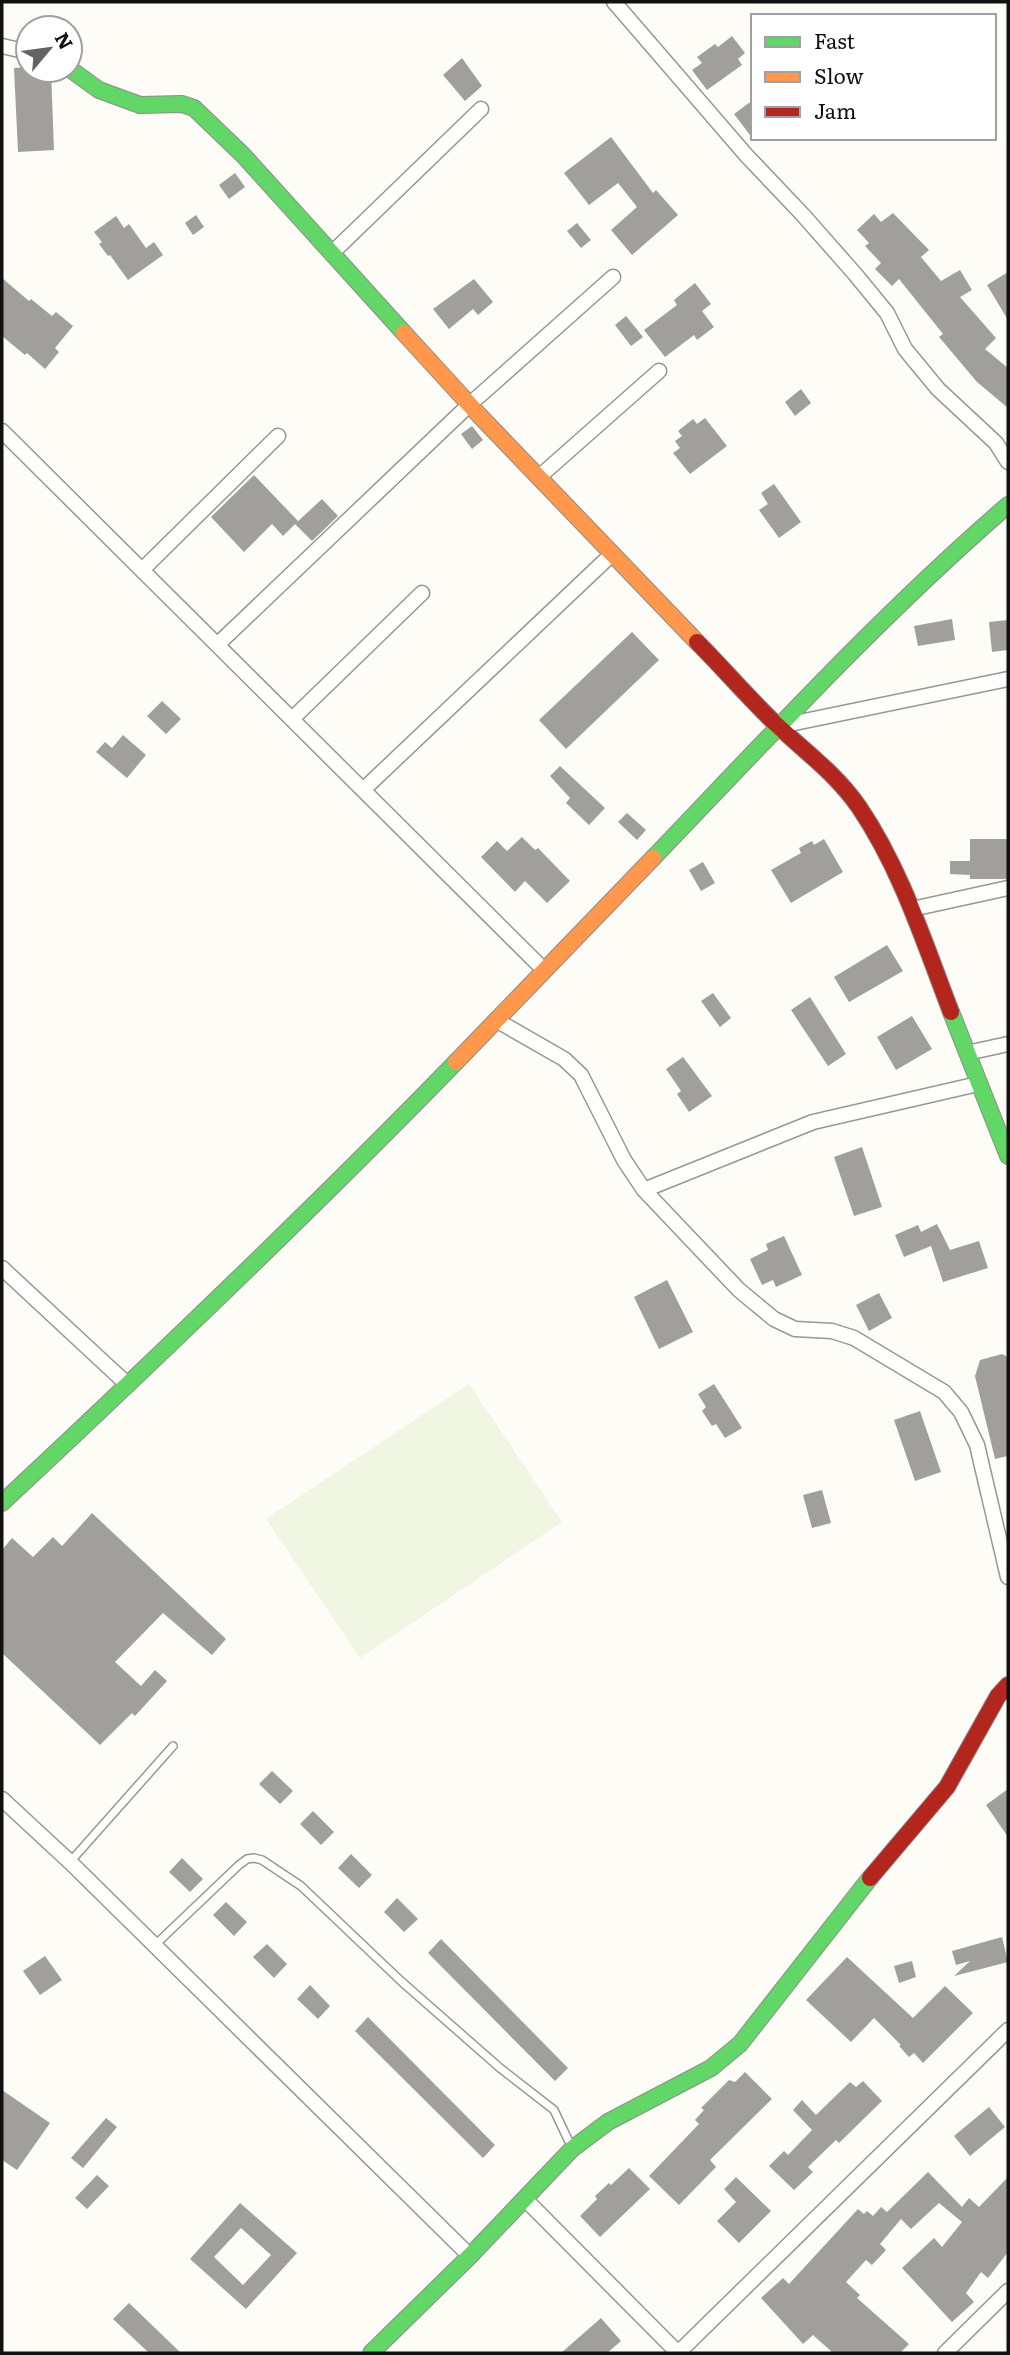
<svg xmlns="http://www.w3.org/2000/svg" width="1010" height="2355" font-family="Literata,serif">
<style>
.pitch{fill:#f0f6e1}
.building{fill:#a19f9c;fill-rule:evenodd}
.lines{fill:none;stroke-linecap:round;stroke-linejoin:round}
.lane-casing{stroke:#979795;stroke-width:10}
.street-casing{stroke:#979795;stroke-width:17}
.fast-casing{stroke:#8e8d8b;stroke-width:18}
.slow-casing{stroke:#8e8d8b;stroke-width:18}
.jam-casing{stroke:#8e8d8b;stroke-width:18}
.lane{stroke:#fffffe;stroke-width:7}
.street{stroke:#fffffe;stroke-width:14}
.fast{stroke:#63d668;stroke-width:16}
.slow{stroke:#ff974d;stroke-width:16}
.jam{stroke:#b3261e;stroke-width:16}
</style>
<rect width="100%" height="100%" fill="#fdfcf7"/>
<!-- pitch -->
<path class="pitch" d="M469,1384l93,138 -202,136 -94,-139z"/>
<!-- building -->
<path class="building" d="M732,36l13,17 -7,6 4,6 -35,25 -15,-20 10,-7 -5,-6 18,-13 3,3z
M462,58l20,28 -17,15 -22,-26z
M28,67v3h23l3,80 -36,2 -4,-84z
M753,100v39l-19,-25z
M611,137l42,56 3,-3 22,25 -46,40 -21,-25 26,-23 -19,-24 -29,22 -25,-32z
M235,173l10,14 -16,12 -10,-14z
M893,213l36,37 -8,7 20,24 19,-11 12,20 -12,7 36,41 -11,11 23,19v40l-31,-26 -38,-45 4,-3 -44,-55 -7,7 -17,-17 6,-6 -16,-17 4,-3 -12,-13 17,-16 7,8z
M196,215l8,12 -11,8 -8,-12z
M116,216l8,12 5,-4 17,24 8,-6 9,13 -35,25 -18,-25 -2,1 -9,-12 3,-2 -8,-10z
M577,223l14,17 -10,8 -14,-17z
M1008,272v48l-21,-35z
M2,278l27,23 2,-2 21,17 4,-4 17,14 -18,22 4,4 -14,17 -18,-16 -2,2 -23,-19z
M474,279l19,23 -15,13 -5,-6 -24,20 -16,-20z
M695,283l16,21 -9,7 12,16 -17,13 -3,-5 -29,22 -21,-27 33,-25 -3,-5z
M626,316l17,21 -12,9 -16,-21z
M801,389l10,14 -16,13 -10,-14z
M705,418l22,28 -37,28 -17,-21 7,-5 -5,-7 7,-5 -4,-5 15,-12 4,5z
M472,426l11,14 -11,9 -11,-15z
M254,475l44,46 -15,15 -11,-12 -28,28 -33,-35z
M774,484l27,38 -22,16 -20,-28 9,-6 -7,-11z
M322,499l16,17 -26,25 -17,-17z
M952,619l3,21 -37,6 -4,-20z
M1008,620v30l-16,2 -3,-30z
M632,632l27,28 -93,89 -27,-29z
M162,701l19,18 -15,15 -19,-18z
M123,735l23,20 -19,23 -31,-26 9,-10 7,6z
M560,766l45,42 -16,17 -23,-22 4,-5 -20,-22z
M627,813l19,17 -9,10 -19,-18z
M522,837l13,13 3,-2 32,33 -23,22 -22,-22 -10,11 -34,-35 16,-16 10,10z
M824,839l19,33 -52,31 -20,-33 30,-17 -2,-5 13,-7 2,4z
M970,839h38v40h-38v-4l-20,-1v-13h20z
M703,862l12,21 -14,8 -12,-21z
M887,945l16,26 -54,31 -15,-25z
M713,993l18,25 -11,9 -19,-26z
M810,997l36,57 -18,12 -37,-56z
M912,1016l20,33 -36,21 -19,-33z
M683,1057l29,39 -23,16 -12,-18 4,-3 -15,-22z
M862,1147l20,60 -28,9 -20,-59z
M937,1224l13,26 29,-9 9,27 -45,14 -12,-36 -27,11 -9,-22 23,-10 3,7z
M784,1236l18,39 -26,12 -3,-7 -11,5 -12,-26 18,-9 -2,-6z
M667,1280l26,52 -34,17 -25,-52z
M879,1293l13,25 -23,13 -13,-26z
M1002,1354l6,3v99l-13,3 -20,-83 5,-16z
M714,1384l28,44 -17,10 -9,-14 -4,2 -10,-15 4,-4 -8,-13z
M920,1411l21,61 -26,9 -21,-61z
M822,1490l9,33 -19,5 -9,-33z
M92,1513l134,126 -14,16 -49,-42 -48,49 26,24 14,-16 12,11 -32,35 -3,-3 -32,32 -98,-92v-103l10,-12 21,19 20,-20 9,9z
M272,1771l21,20 -13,13 -21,-20z
M1008,1789v48l-22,-32z
M313,1811l21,21 -13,13 -21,-21z
M351,1854l21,21 -13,13 -21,-20z
M182,1858l21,21 -13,13 -21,-20z
M397,1898l21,21 -14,13 -20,-20z
M226,1902l21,20 -13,14 -21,-21z
M1002,1937l6,25 -54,14 16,-15 -14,4 -4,-14z
M441,1939l127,129 -13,13 -127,-128z
M267,1944l20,20 -13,14 -21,-21z
M45,1956l17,24 -22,15 -17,-24z
M847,1957l66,61 32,-32 28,27 -50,50 -9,-10 -5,4 -10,-11 2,-1 -27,-27 -23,24 -45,-42z
M912,1961l4,16 -17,6 -5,-17z
M310,1985l20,21 -12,13 -21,-20z
M368,2017l127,128 -12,13 -128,-127z
M745,2072l27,27 -62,61 6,7 -37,38 -30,-29 50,-52 -4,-4 9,-10 -3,-2 28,-28 6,2z
M863,2081l19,20 -43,42 -3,-3 -28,27 5,5 -19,18 -25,-24 15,-15 4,4 24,-25 -19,-20 9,-10 14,15 34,-33 6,5z
M2,2090l48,33 -33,47 -15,-10z
M989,2107l16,20 -35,29 -16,-20z
M106,2118l11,9 -34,41 -12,-10z
M629,2168l21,21 -50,48 -20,-21 17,-17 -2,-3 14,-13 2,2z
M928,2172l34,35 7,-9 10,9 29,-30v75l-20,26 -7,-6 -15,21 8,9 -22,20 -50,-54 32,-30 8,9 20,-25 -23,-19 -28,26 -10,-10 -21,25 6,6 -14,15 -6,-5 -20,22 14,13 -3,3 52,46 -9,9h-67l-20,-18 -10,9 -42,-46 22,-20 6,6 69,-75 6,5 3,-3 6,5 8,-9 6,5z
M97,2175l12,11 -22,23 -12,-11z
M736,2177l35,34 -32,32 -22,-22 19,-19 -12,-13z
M240,2203l57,50 -51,56 -56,-50zM241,2228l30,27 -28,30 -29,-28z
M129,2303l52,50h-32l-36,-34z
M601,2318l20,23 -14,12h-46z"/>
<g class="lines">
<!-- lane casing -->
<g class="lane-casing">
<path id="lane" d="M70,1862l103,-116
M155,1945l84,-80 8,-6 7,-1 8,2 39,26 101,96 98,86 54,42 17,36"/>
</g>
<!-- street casing -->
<g class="street-casing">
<path id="street" d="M614,2l132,153 57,60 52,59 32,39 18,36 33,40 58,54 12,19
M2,46l26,6
M332,253l149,-144
M2,431l542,539
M539,477l120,-106
M142,570l136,-134
M217,645l252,-240 144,-128
M292,719l130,-126
M780,726l228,-47
M363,790l249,-236
M912,909l96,-21
M496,1020l68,39 17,16 43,85 20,30 95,100 35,29 21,10 37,2 22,7 90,54 17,20 16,33 31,132
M967,1053l41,-9
M644,1190l169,-68 165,-38
M2,1268l126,117
M2,1799l68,63 400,394
M525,2199l153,154
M678,2353l330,-323
M945,2353l63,-62"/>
</g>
<!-- fast casing -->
<g class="fast-casing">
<path id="fast" d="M70,69l29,21 41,15 42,-1 12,4 49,47 161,178
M653,858c115,-120 229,-244 355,-353
M951,1012l57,144
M2,1503c154,-144 307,-290 454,-441
M371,2353l99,-97 102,-107 36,-27 103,-54 29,-24 130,-166"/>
</g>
<!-- slow casing -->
<g class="slow-casing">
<path id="slow" d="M404,333l75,82 218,227
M456,1062l197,-204"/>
</g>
<!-- jam casing -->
<g class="jam-casing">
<path id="jam" d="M697,642c28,28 54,59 82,85 28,26 58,48 80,80 42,62 65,135 92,205
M870,1878l77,-91 51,-91 10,-11"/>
</g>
<!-- lane -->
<use href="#lane" class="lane"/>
<!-- street -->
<use href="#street" class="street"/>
<!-- fast -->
<use href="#fast" class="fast"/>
<!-- slow -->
<use href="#slow" class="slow"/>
<!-- jam -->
<use href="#jam" class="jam"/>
</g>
<!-- border -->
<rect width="1010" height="2355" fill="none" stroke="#111111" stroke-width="7"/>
<!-- legend -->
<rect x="751" y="14" width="245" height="126" fill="#ffffff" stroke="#a0a0a0" stroke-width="2"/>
<rect x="765" y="37" width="35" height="10" fill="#63d668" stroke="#a0a0a0" stroke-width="2"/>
<text x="814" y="49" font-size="21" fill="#111111">Fast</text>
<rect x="765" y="72" width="35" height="10" fill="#ff974d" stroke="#a0a0a0" stroke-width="2"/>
<text x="814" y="84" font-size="21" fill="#111111">Slow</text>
<rect x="765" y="107" width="35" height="10" fill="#b3261e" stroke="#a0a0a0" stroke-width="2"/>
<text x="814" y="119" font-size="21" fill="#111111">Jam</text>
<!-- north arrow -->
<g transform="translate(49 49) rotate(61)"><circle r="33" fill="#ffffff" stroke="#a0a0a0" stroke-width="2"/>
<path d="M0-5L12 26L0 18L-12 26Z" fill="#646362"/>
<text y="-10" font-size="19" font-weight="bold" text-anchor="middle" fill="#111111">N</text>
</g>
</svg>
